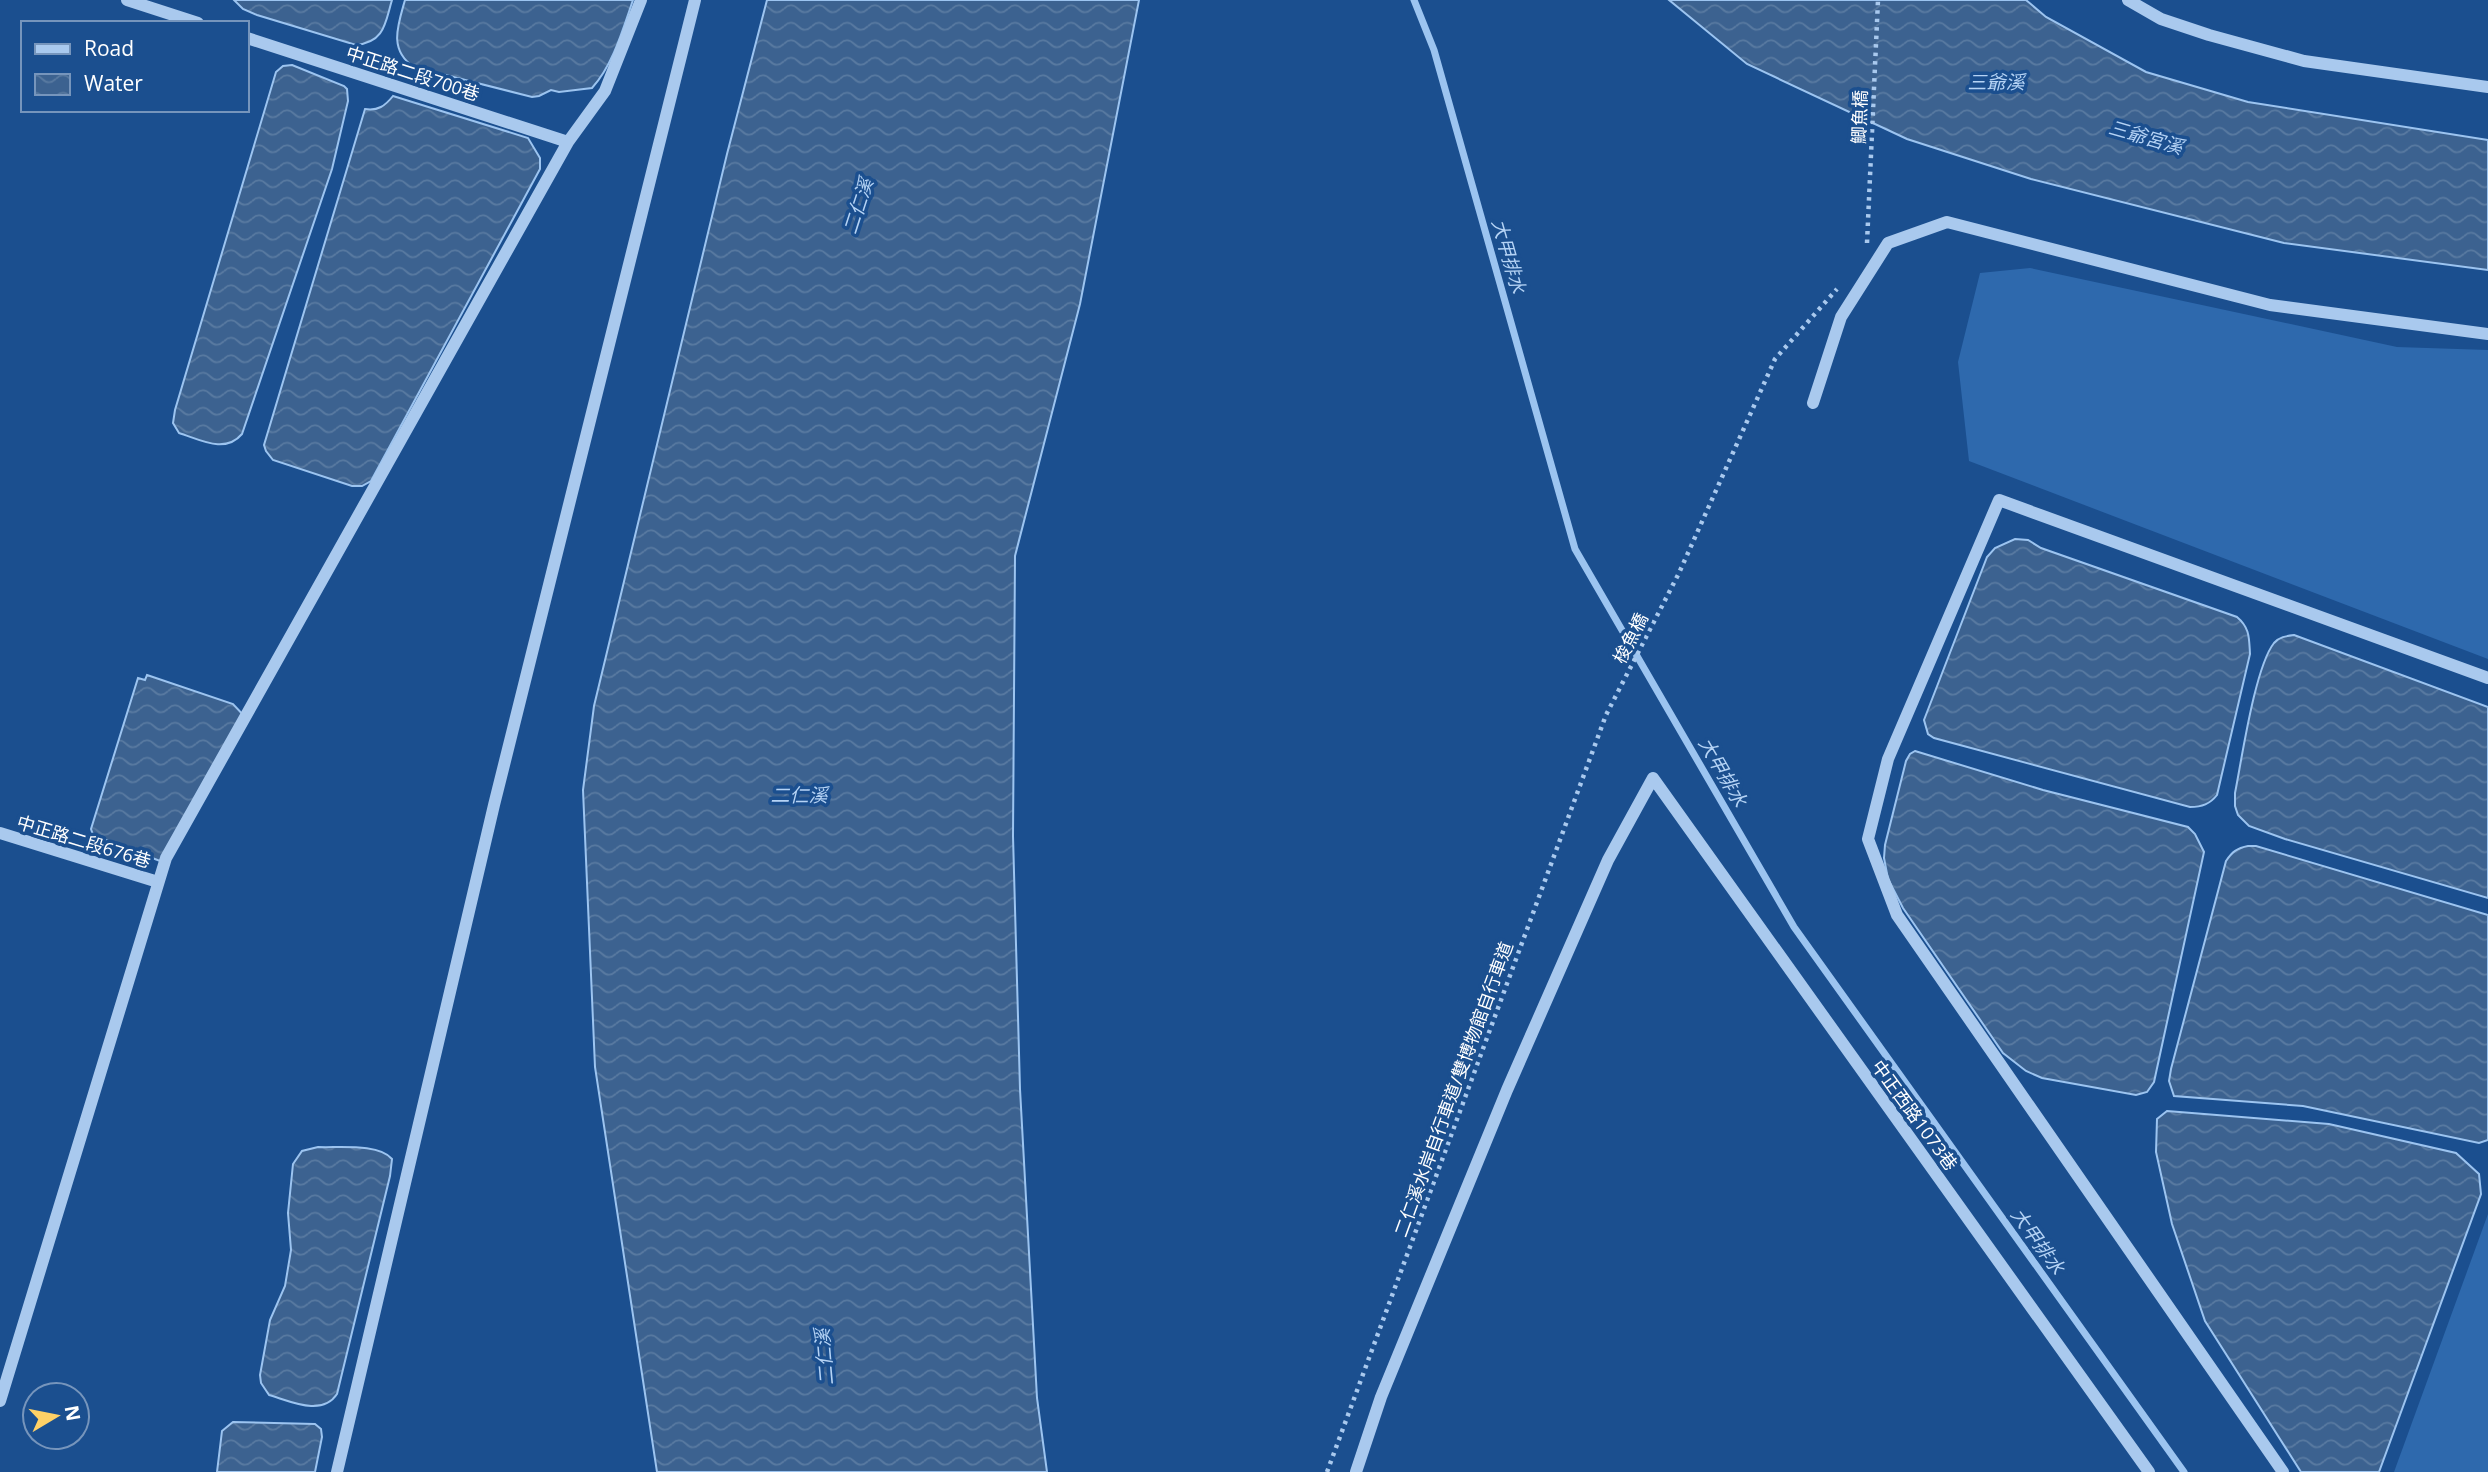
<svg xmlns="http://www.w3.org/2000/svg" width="2488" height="1472" font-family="'Open Sans','Noto Sans TC',sans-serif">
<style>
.grass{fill:#2e69ad}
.water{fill:url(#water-waves);stroke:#9cc4f0;stroke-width:2}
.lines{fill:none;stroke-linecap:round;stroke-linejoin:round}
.stream{stroke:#9cc4f0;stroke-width:7}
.path{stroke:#a9c9ee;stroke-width:4.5;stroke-dasharray:3.5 5;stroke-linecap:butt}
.minor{stroke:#a9c9ee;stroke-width:12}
.labels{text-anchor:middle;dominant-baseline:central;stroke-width:7;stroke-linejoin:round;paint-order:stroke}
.street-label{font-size:18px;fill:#fff;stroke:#1b4f8f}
.water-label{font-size:19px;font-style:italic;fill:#b5d3f5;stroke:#1b4f8f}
</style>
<defs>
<pattern id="water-waves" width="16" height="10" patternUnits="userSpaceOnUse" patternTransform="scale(1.75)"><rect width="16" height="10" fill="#3c6290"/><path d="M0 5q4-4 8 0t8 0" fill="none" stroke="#597aa1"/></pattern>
</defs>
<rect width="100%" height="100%" fill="#1b4f8f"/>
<!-- grass -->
<path class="grass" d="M2030,268l367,79 91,3v309l-519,-198 -11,-99 22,-89z
M2488,1214v258h-94z"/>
<!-- water -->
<path class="water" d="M234,0h158c-7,23 -7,42 -36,45l-99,-30 -14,-6z
M405,0h228c-10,29 -20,65 -41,88l-33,4 -8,-2 -12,6 -7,1 -118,-30c-26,-17 -16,-42 -9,-67z
M767,0h372l-59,304 -65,252 -2,280 7,253 17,309 10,74h-390l-62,-405 -12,-277 11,-84 133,-552z
M1669,0h357l20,17 100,55 102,30 240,38v130l-204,-27 -253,-64 -124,-40 -160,-75z
M292,65l52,21 3,3 1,12 -16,68 -90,265c-17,20 -41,6 -63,-1l-6,-10 2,-13 101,-338 7,-6z
M393,96l135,42 12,20v11l-169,312 -9,5h-10l-79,-26 -7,-9 -2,-6 101,-336c13,2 20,-3 28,-13z
M2015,539l13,1 13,8 196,69c13,11 12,21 13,37l-33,141c-7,9 -15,12 -27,12l-256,-69 -6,-4 -4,-14 63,-163 8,-9z
M2294,635l194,72v191l-203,-59 -36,-13 -11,-11 -3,-9v-13c7,-35 20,-126 39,-150 5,-6 12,-7 20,-8z
M147,675l86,29 14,15 -87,142 -67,-26 -2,-6 47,-151 7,2z
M1915,751l128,39 145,37 7,7 9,18 -50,230 -7,10 -11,3 -94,-17 -16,-7 -23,-18 -100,-145 -15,-29 -4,-21 1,-13 21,-84 4,-7z
M2248,846h8l232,69v225l-9,3 -176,-37 -129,-10 -5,-15 2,-12 55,-208c6,-9 11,-13 22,-15z
M2167,1111l162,13 127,29 23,21 2,20 -102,278h-78l-96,-151 -33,-97 -16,-72 1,-33z
M318,1147c20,1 61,-4 74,12l-2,17 -53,218c-15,23 -47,7 -68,1l-8,-12 -1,-8 10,-55 15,-34 6,-36 -3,-37 5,-49 9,-13z
M233,1422l82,2 6,5 1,8 -7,35h-98l5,-41z"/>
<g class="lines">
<!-- stream -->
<path class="stream" d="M1414,0l20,50 141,499 219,378 390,545"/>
<!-- path -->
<path class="path" d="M1867,243l11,-243
M1327,1472l279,-757 73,-142 96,-214 62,-70"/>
<!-- minor -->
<path class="minor" d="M127,0l71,23
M2128,0l33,19 48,16 95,26 184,26
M247,38l321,104
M1813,403l28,-86 47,-74 59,-21 323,83 218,29
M0,833l158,49
M0,1401l166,-543 402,-716 37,-51 36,-91
M337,1472l157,-667 201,-805
M1356,1472l25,-75 126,-307 101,-230 45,-82 496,694
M2283,1472l-386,-557 -29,-76 20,-80 111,-259 489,178"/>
</g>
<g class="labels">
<!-- street labels -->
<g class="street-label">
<text transform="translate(413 73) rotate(18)">中正路二段700巷</text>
<text transform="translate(1859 117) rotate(-88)">鯽魚橋</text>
<text transform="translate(1630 638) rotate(-63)">梭魚橋</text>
<text transform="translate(84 841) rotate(17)">中正路二段676巷</text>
<text transform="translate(1453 1089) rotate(-70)">二仁溪水岸自行車道/雙博物館自行車道</text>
<text transform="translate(1915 1115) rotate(54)">中正西路1073巷</text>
</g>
<!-- water labels -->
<g class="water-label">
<text x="1996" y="82">三爺溪</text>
<text transform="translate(2146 137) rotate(16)">三爺宮溪</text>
<text transform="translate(858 206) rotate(-72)">二仁溪</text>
<text transform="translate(1509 256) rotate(74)">大甲排水</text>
<text transform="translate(1723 772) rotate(60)">大甲排水</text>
<text x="799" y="795">二仁溪</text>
<text transform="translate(2038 1241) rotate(54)">大甲排水</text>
<text transform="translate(824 1357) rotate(-95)">二仁溪</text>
</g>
</g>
<!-- legend -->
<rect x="21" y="21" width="228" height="91" fill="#1b4f8f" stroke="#7695bc" stroke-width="2"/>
<rect x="35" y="44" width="35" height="10" fill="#a9c9ee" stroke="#7695bc" stroke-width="2"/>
<text x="84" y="56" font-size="21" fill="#ffffff">Road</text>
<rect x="35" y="74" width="35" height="21" fill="url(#water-waves)" stroke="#7695bc" stroke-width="2"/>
<text x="84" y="91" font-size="21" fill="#ffffff">Water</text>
<!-- north arrow -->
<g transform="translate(56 1416) rotate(80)"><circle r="33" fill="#1b4f8f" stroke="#7695bc" stroke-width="2"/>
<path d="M0-5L12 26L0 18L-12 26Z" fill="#ffd166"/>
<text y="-10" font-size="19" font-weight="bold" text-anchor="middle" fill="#ffffff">N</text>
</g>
</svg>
